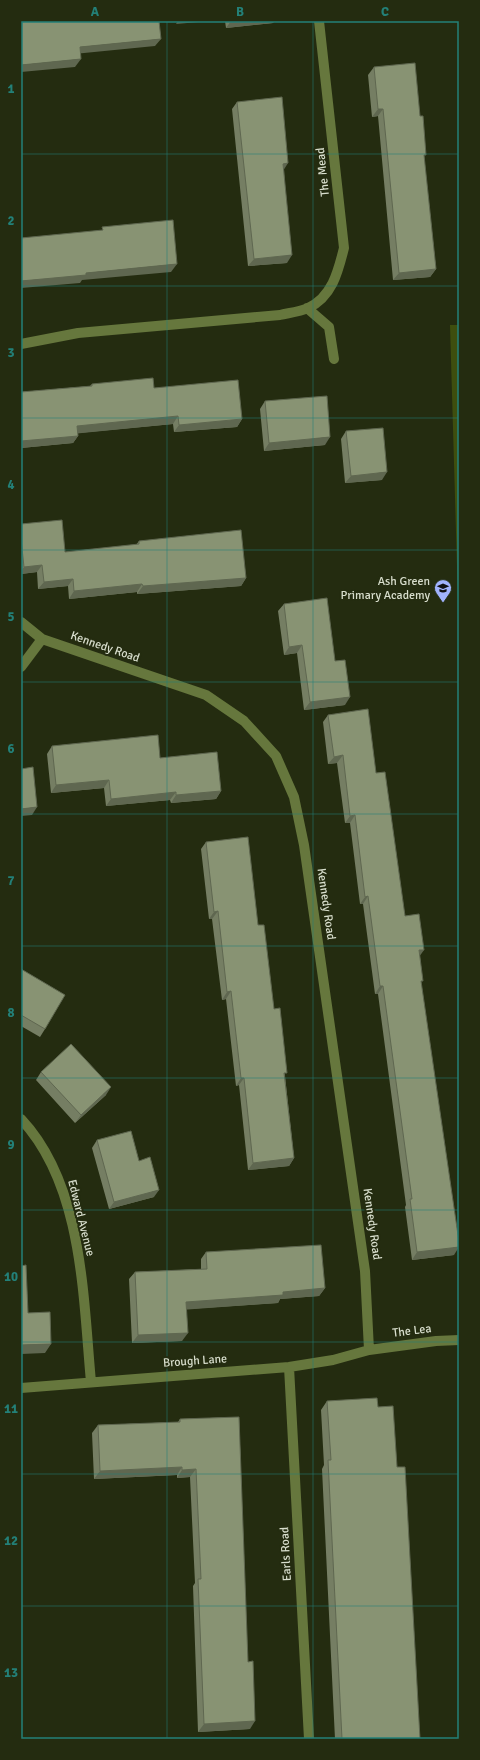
<svg xmlns="http://www.w3.org/2000/svg" width="480" height="1760" font-family="Signika,sans-serif">
<style>
.grass{fill:#3e4e0e}
.lines{fill:none;stroke-linecap:round;stroke-linejoin:round}
.minor{stroke:#66773d;stroke-width:10}
.wall{fill:#757e63}
.shaded-wall{fill:#5f6750}
.building{fill:#889373;stroke:#5f6750}
.grid{fill:none;stroke:#238078;stroke-width:1;stroke-opacity:0.55}
.labels{text-anchor:middle;dominant-baseline:central;stroke-width:4;stroke-linejoin:round;paint-order:stroke}
.street-label{font-size:12px;fill:#d8decd;stroke:#242c10}
.poi-label{font-size:12px;fill:#d8decd;stroke:#242c10;text-anchor:end}
.neatline{fill:none;stroke:#238078;stroke-width:1.5}
.grid-label{font-size:13px;text-anchor:middle;font-weight:bold;fill:#238078}
</style>
<rect width="100%" height="100%" fill="#242c10"/>
<!-- grass -->
<path class="grass" d="M450,325h9v276h-1z"/>
<g class="lines">
<!-- minor -->
<path class="minor" d="M307,308l22,19 5,32
M21,344l57,-11 202,-18c8,-2 19,-3 28,-7 24,-11 30,-36 36,-60l-25,-227
M21,622l21,17 164,56 38,26 32,35 18,41 10,48 61,426 4,79
M21,667l21,-28
M21,1119c62,66 62,177 70,263
M289,1367l20,372
M21,1388l268,-21 44,-7 36,-10 67,-9 23,-1"/>
</g>
<!-- wall -->
<path class="wall" d="M225,21h49l-1,2 -47,5z
M374,67l50,91 12,111 -6,8 -37,3 -15,-164 -6,1 -4,-42z
M237,102l47,67 3,94 -39,3 -16,-157z
M92,384l62,4 88,31 -5,8 -63,5 -1,-8 -95,9v3l-5,7 -52,5v-56l69,-6z
M265,401l60,44 -61,6 -4,-42z
M346,431l36,49 -37,3 -4,-44z
M21,524l44,28 71,-7 3,-4 107,37 -5,8 -104,8v-2l-68,7 -1,-13 -30,3 -1,-17 -16,2z
M284,604l51,57 10,44 -41,5 -7,-57 -13,2 -6,-44z
M328,715l48,58 29,143 15,40 1,27 33,272 -42,5 -7,-53 1,-2 -28,-211h-3l-12,-90h-3l-10,-81h-5l-8,-60 -9,1 -5,-42z
M52,746l108,12 61,33 -5,8 -45,4 -1,-3 -64,6 -2,-18 -53,5 -4,-39z
M206,842l52,83 16,84 11,67 9,82 -5,8 -41,4 -9,-85 -3,1 -10,-87 -4,1 -10,-81h-3l-8,-70z
M21,969l24,60 -5,8 -19,-11z
M41,1072l65,23 -31,28 -39,-43z
M97,1140l42,21 15,36 -45,12 -17,-61z
M206,1252l119,36 -6,8 -39,3 -2,4 -91,6 -5,32 -50,2 -3,-64 6,-7 66,-3v-10z
M327,1401l51,6 19,60 23,272h-85l-13,-270 2,-4 -3,-55z
M239,1417l11,312 -52,3 -5,-146 2,-3 -5,-106 -13,1v-3l-83,4 -2,-46 6,-8 80,-3 2,-3z"/>
<!-- shaded-wall -->
<path class="shaded-wall" d="M178,21h32l-34,3z
M231,21h43l-1,2 -47,5z
M161,39l-6,7 -81,8 6,-7z
M81,59l-6,8 -54,5v-7z
M378,109h5l-5,7 -6,1z
M288,163l-5,8v-7z
M292,255l-5,8 -39,3 6,-7z
M177,264l-6,8 -89,8 -2,3 -59,5v-7l65,-8z
M436,269l-6,8 -37,3 6,-7z
M178,416l-5,8 -101,10 5,-8z
M242,419l-5,8 -63,5 5,-7z
M78,436l-5,7 -52,5v-7z
M330,437l-5,8 -61,6 5,-8z
M387,472l-5,8 -37,3 6,-7z
M42,565l-5,7 -16,2v-3l3,-4z
M246,578l-5,8 -104,8 6,-8z
M73,579l-5,7 -30,3 6,-7z
M142,584l-5,8 -68,7 5,-8z
M302,645l-5,8 -13,2 5,-8z
M350,697l-5,8 -41,5 6,-8z
M343,755l-6,8 -9,1 6,-7z
M109,780l-5,8 -53,5 5,-8z
M221,791l-5,8 -45,4 5,-8z
M176,792l-6,8 -64,6 5,-7z
M37,807l-5,8 -11,1v-7z
M355,815l-5,8h-5l5,-7z
M368,896l-5,8h-3l5,-7z
M218,911l-6,8h-3l5,-7z
M419,950h5l-5,7z
M380,986h3l-5,8h-3z
M231,991l-5,8 -4,1 5,-8z
M241,1078h3l-5,7 -3,1z
M111,1087l-5,8 -31,28 6,-8z
M294,1158l-5,8 -41,4 5,-7z
M159,1190l-5,7 -45,12 5,-7z
M459,1247l-5,8 -42,5 5,-8z
M325,1288l-6,8 -39,3 -2,4 -97,7 5,-8 97,-10z
M188,1333l-6,8 -50,2 6,-8z
M51,1344l-6,9 -24,1v-9z
M182,1467l-5,8 -83,4 6,-8z
M196,1469l-6,8 -13,1 5,-8z
M255,1721l-5,8 -52,3 6,-8z"/>
<!-- building -->
<path class="building" d="M29,21h130l2,18 -81,8 1,12 -60,6v-43z
M415,63l5,53h3l3,39h-2l12,114 -37,4 -16,-164h-5l-4,-42z
M282,97l6,66 -5,1 9,91 -38,4 -17,-157z
M173,220l4,44 -91,9v2l-65,6v-43l82,-8 -1,-3z
M153,378l1,10 84,-8 4,39 -63,6 -1,-9 -101,10 1,10 -57,5v-49l71,-6v-2z
M327,396l3,41 -61,6 -4,-42z
M383,428l4,44 -36,4 -5,-45z
M62,520l3,32 74,-8v-3l102,-11 5,48 -103,8 -1,-2 -68,7 -1,-12 -29,3 -2,-17 -18,2 -3,-28v-15z
M327,598l8,63 10,-1 5,37 -40,5 -8,-57 -13,2 -5,-43z
M368,709l8,64 9,-1 20,144 14,-2 5,36h-5l4,31h-2l38,261v5l-42,5 -7,-53h2l-29,-213h-3l-12,-90 -3,1 -10,-82 -5,1 -7,-61 -9,2 -6,-42z
M158,735l2,23 57,-6 4,39 -45,4v-3l-65,7 -2,-19 -53,5 -4,-39z
M33,767l4,40 -16,2v-40z
M248,837l10,88h6l10,84 6,-1 7,65h-3l10,85 -41,5 -9,-85h-3l-10,-87 -4,1 -9,-81 -4,1 -8,-70z
M21,969l44,26 -20,34 -24,-14z
M71,1044l40,43 -30,28 -40,-43z
M131,1131l8,30 11,-4 9,33 -45,12 -17,-62z
M321,1245l4,43 -42,4v3l-97,7 2,31 -50,2 -3,-63 72,-3 -1,-17z
M26,1265l2,48 22,-1 1,32 -30,1v-79z
M377,1398l1,9 15,-1 4,61h8l15,272h-78l-14,-279h3l-4,-59z
M239,1417l9,245 5,-1 2,60 -51,3 -6,-145h3l-5,-110 -14,1v-3l-82,4 -2,-46 82,-3v-3z"/>
<!-- grid -->
<path class="grid" d="M167,21v1718M313,21v1718M21,154h438M21,286h438M21,418h438M21,550h438M21,682h438M21,814h438M21,946h438M21,1078h438M21,1210h438M21,1342h438M21,1474h438M21,1606h438"/>
<!-- icons -->
<defs>
<g id="school-pin" transform="scale(0.9)"><path d="M0 17L-7.5 6A9.5 9.5 0 1 1 7.5 6Z" fill="#a1b3fd" stroke="#242c10"/><path d="M0-5L7-2L0 1L-7-2ZM-4 1L0 2.5L4 1V4Q0 6-4 4Z" fill="#111"/></g>
</defs>
<g fill-rule="evenodd">
<use href="#school-pin" x="443" y="588"/>
</g>
<g class="labels">
<!-- street labels -->
<g class="street-label">
<text transform="translate(323 172) rotate(-96)">The Mead</text>
<text transform="translate(105 647) rotate(19)">Kennedy Road</text>
<text transform="translate(326 904) rotate(82)">Kennedy Road</text>
<text transform="translate(81 1218) rotate(76)">Edward Avenue</text>
<text transform="translate(372 1224) rotate(82)">Kennedy Road</text>
<text transform="translate(412 1331) rotate(-7)">The Lea</text>
<text transform="translate(195 1361) rotate(-4)">Brough Lane</text>
<text transform="translate(286 1554) rotate(-93)">Earls Road</text>
</g>
<!-- poi labels -->
<g class="poi-label">
<text x="430" y="581">Ash Green<tspan x="430" dy="14">Primary Academy</tspan></text>
</g>
</g>
<!-- border -->
<rect width="480" height="1760" fill="none" stroke="#242c10" stroke-width="44"/>
<rect x="22" y="22" width="436" height="1716" class="neatline"/>
<g class="grid-label">
<text x="95" y="16">A</text>
<text x="240" y="16">B</text>
<text x="385" y="16">C</text>
<text x="11" y="93">1</text>
<text x="11" y="225">2</text>
<text x="11" y="357">3</text>
<text x="11" y="489">4</text>
<text x="11" y="621">5</text>
<text x="11" y="753">6</text>
<text x="11" y="885">7</text>
<text x="11" y="1017">8</text>
<text x="11" y="1149">9</text>
<text x="11" y="1281">10</text>
<text x="11" y="1413">11</text>
<text x="11" y="1545">12</text>
<text x="11" y="1677">13</text>
</g>
</svg>
